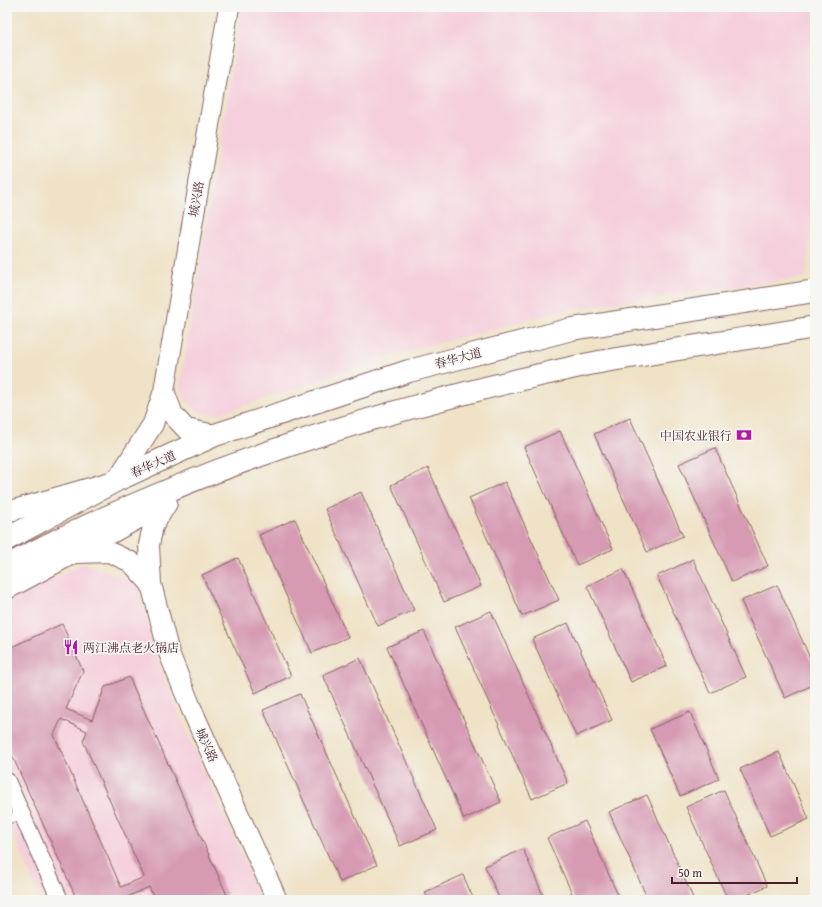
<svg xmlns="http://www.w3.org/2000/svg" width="822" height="907" font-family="'Gentium Book Plus','Noto Serif SC',serif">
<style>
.built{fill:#f5cfdc}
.building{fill:#d69ab2;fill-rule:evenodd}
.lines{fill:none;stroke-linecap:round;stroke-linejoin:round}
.service-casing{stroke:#846361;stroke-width:10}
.minor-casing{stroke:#846361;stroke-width:18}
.tertiary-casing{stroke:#846361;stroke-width:22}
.primary-casing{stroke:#846361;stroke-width:24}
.service{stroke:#fff;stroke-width:8}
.minor{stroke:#fff;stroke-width:16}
.tertiary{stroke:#fff;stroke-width:20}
.primary{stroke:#fff;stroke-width:22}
.labels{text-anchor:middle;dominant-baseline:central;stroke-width:3.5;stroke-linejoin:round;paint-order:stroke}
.street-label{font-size:12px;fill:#4a1f2b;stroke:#f6f6f2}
.poi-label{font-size:12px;fill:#4a1f2b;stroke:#f6f6f2;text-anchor:end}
</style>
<rect width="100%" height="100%" fill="#f6f6f2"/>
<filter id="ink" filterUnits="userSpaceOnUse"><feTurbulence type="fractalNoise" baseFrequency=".025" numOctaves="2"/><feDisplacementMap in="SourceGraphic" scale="8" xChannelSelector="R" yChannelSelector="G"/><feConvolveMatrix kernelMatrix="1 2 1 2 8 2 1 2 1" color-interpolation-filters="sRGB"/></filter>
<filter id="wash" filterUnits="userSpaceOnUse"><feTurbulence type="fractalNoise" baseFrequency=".012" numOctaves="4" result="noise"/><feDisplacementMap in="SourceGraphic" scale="16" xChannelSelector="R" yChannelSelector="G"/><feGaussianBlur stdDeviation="0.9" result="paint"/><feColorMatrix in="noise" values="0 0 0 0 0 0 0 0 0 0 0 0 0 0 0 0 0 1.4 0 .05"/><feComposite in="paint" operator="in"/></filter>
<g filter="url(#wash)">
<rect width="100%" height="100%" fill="#efe2c6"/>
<!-- built -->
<path class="built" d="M242,7h573v183l-9,87 -236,32 -166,43 -185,62 -18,-1 -15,-12 -6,-15z
M85,563l54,21 17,71 25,64 81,181h-220l-35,-79v-217l27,-16z"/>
<g id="blocks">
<!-- building -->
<path class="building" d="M630,418l53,118 -36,16 -53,-118z
M560,431l53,118 -36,16 -53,-118z
M715,448l53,118 -36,16 -53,-118z
M428,468l53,118 -37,16 -53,-117z
M505,482l54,118 -37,16 -53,-118z
M361,492l53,118 -36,16 -53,-117z
M295,519l53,118 -36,16 -53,-118z
M238,558l53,118 -36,17 -53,-118z
M693,559l53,118 -36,16 -53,-117z
M623,569l44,97 -36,16 -44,-96z
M777,585l38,84v15l-30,14 -44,-97z
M491,611l77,172 -36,16 -77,-172z
M568,623l44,97 -36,16 -44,-97z
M62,624l21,47 -17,38 26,11 13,-33 24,-10 98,218 -13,5h-59l-6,-13 -24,11 1,2h-49l-70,-156v-95zM61,719l26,12 -4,10 61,136 -23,10 -67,-152z
M424,631l77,171 -37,17 -77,-172z
M360,658l77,172 -37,16 -77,-171z
M300,694l77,171 -37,17 -77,-172z
M690,712l29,67 -39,17 -30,-67z
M779,752l30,67 -39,17 -30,-67z
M724,790l43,96 -31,14h-8l-42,-93z
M647,795l47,105h-46l-39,-88z
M585,821l35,79h-45l-28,-62z
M523,849l22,51h-45l-15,-34z
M463,875l11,25h-46l-3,-8z"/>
</g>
</g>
<g filter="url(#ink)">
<use href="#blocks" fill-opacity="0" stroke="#846361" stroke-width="1"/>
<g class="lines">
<!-- service casing -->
<g class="service-casing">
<path id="service" d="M7,820l14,-6"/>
</g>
<!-- minor casing -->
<g class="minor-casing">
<path id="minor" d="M7,781l53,119"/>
</g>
<!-- tertiary casing -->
<g class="tertiary-casing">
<path id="tertiary" d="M164,391l9,24 13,14 29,6
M167,503l-14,23 -4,19 2,39 18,69 23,57 85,190
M7,512l110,-32 36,-56 11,-33 65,-384
M77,553l32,-1 22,10 20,22
M7,589l160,-86"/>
</g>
<!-- primary casing -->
<g class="primary-casing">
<path id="primary" d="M7,539l110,-59 98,-45 194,-64 163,-42 243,-38
M7,566c180,-96 374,-157 573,-200 26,-6 53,-9 80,-14 51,-8 103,-16 155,-25"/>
</g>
<!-- service -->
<use href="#service" class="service"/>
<!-- minor -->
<use href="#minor" class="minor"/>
<!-- tertiary -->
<use href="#tertiary" class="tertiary"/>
<!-- primary -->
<use href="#primary" class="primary"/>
</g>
</g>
<!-- icons -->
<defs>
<g id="bank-bare" transform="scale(1.2)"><path d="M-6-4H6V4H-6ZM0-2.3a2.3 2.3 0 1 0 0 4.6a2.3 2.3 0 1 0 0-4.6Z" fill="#b5179e" stroke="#f6f6f2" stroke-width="2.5" paint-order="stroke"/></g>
<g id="restaurant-bare" transform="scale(1.2)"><path d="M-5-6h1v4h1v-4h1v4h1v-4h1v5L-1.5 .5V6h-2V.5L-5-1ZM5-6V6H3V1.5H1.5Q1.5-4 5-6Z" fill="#b5179e" stroke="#f6f6f2" stroke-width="2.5" paint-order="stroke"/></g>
</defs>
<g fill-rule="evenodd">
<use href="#bank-bare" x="744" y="435"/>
<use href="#restaurant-bare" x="71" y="647"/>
</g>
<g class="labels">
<!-- street labels -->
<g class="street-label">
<text transform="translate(196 199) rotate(-80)">城兴路</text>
<text transform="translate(458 358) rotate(-15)">春华大道</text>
<text transform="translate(153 464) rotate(-24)">春华大道</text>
<text transform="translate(207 745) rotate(66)">城兴路</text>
</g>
<!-- poi labels -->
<g class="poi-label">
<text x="732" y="435">中国农业银行</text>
<text x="83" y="647" text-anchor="start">两江沸点老火锅店</text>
</g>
</g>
<!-- margin -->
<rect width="822" height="907" fill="none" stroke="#f6f6f2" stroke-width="24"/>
<!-- scale -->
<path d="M672 877v6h125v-6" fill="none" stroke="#4a1f2b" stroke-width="2"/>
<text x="678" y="877" font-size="12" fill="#4a1f2b" stroke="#f6f6f2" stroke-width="3" paint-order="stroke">50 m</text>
</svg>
